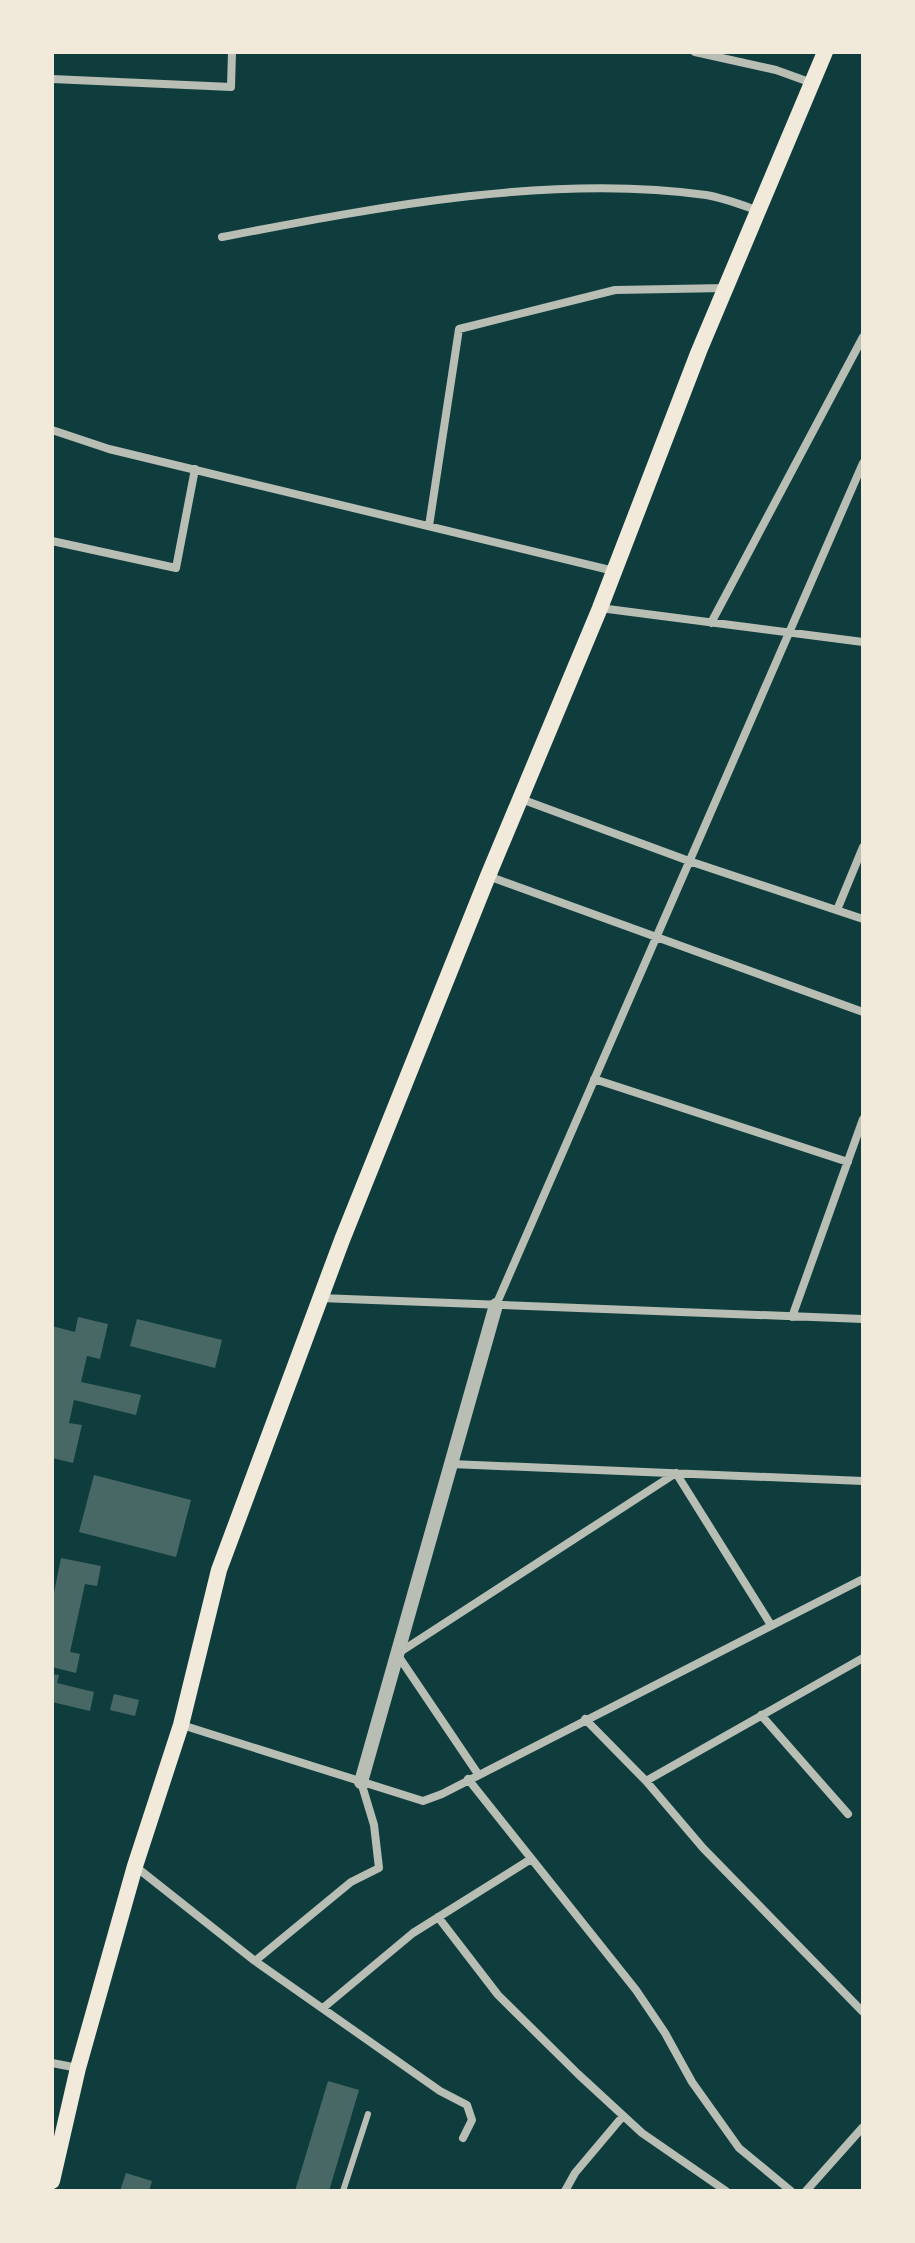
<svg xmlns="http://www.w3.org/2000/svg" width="915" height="2243" font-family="Signika,sans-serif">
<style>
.building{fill:#486865}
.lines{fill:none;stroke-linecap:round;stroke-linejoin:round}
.service{stroke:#b8beb3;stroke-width:6}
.minor{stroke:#b8beb3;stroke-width:8}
.tertiary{stroke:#b8beb3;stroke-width:14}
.secondary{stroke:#f1e9da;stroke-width:16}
</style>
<rect width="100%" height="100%" fill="#0f3d3e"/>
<!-- building -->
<path class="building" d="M78,1317l30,7 -8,35 -13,-3 -6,26 60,13 -5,20 -62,-15 -5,23 13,2 -9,38 -21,-5v-132l23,6z
M137,1319l85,21 -7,28 -85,-22z
M94,1475l97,25 -15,57 -97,-25z
M61,1558l40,8 -4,20 -12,-2 -15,68 10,2 -4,19 -24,-6v-65z
M52,1674l7,1 -2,8 37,9 -4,19 -38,-9z
M114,1694l25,6 -4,16 -25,-6z
M328,2081l31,9 -30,101h-34z
M126,2173l26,8 -3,10h-29z"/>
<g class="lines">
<!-- service -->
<path class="service" d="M343,2191l25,-77"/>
<!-- minor -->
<path class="minor" d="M695,52l81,18 36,13
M52,79l179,8 1,-35
M222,237c152,-29 330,-64 484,-42 18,3 36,10 53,16
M52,430l57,19 505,122
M429,526l30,-197 156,-39 111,-2
M52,541l124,27 19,-99
M600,608l263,34
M711,623l152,-286
M521,799l168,62 174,58
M488,876l375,136
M837,910l26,-63
M594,1079l254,83
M320,1298l543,21
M496,1305l367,-842
M792,1317l71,-198
M451,1464l412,17
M761,1715l87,99
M585,1719l61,62 57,67 160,164
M182,1725l241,76 19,-7 421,-215
M478,1774l-81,-120 279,-181 95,152
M468,1779l168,211 29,43 27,49 47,66 52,43
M646,1781l217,-123
M136,1867l119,94 185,130 27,14 5,15 -9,18
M438,1917l60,78 80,79 64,59 84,58
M255,1961l96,-79 28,-14 -5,-43 -13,-43
M323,2008l90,-75 118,-74
M52,2063l26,5
M565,2191l10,-18 48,-57
M806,2191l57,-64"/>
<!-- tertiary -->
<path class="tertiary" d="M361,1782l135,-477"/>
<!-- secondary -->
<path class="secondary" d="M52,2181l26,-113 57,-202 46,-141 38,-155 123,-330 146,-364 112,-268 99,-257 126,-299"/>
</g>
<!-- border -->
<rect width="915" height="2243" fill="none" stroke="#f1e9da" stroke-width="108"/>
</svg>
